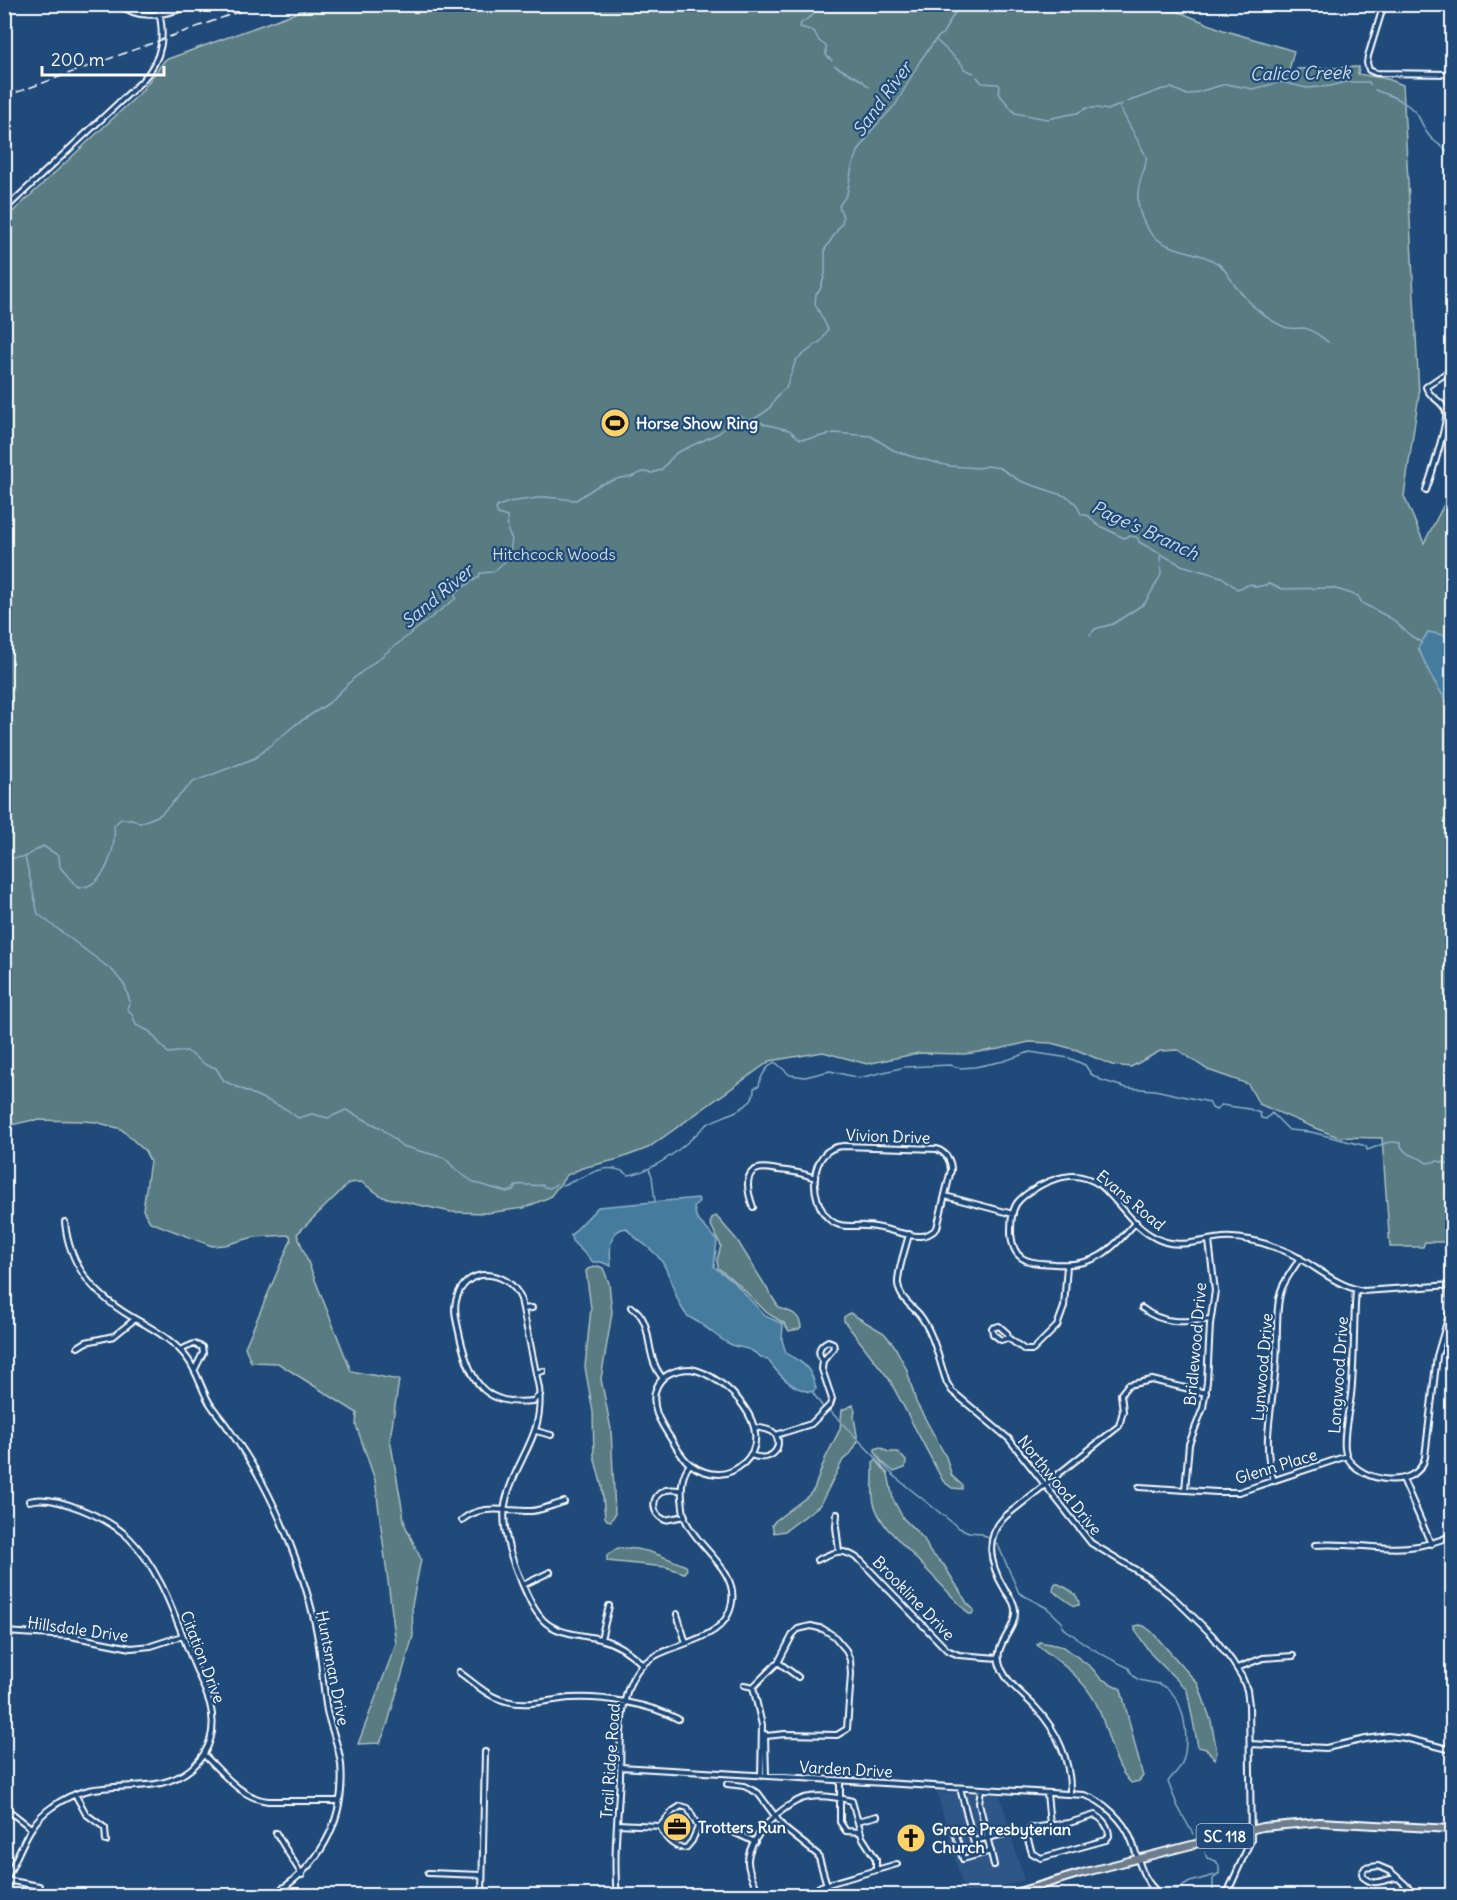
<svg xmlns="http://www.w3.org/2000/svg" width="1457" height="1900" font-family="Delius,sans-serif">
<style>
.built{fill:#2e5787}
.green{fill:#587c82;stroke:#acbec0;stroke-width:1.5}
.water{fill:#447c9e;stroke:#8fb0c5;stroke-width:1.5}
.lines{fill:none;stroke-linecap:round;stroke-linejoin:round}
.stream{stroke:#8fb0c5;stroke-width:1.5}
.minor-casing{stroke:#fff;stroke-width:8}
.primary-casing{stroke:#fff;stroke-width:10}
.minor{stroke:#1f4a7a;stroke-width:4}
.primary{stroke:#6d7d8c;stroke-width:6}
.rail{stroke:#fff;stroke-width:1.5;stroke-dasharray:9 4.5;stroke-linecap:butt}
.labels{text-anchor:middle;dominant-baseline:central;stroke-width:4.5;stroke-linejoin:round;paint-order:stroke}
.shield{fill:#1f4a7a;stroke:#bcc9d7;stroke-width:1.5}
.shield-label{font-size:15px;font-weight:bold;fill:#fff}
.poi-label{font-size:16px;font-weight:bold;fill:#fff;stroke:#1f4a7a;text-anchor:start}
.park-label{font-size:16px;fill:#d5dee0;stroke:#1f4a7a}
.street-label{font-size:16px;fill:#fff;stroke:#1f4a7a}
.water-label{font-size:18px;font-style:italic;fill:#d0dee7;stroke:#1f4a7a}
</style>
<rect width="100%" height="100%" fill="#1f4a7a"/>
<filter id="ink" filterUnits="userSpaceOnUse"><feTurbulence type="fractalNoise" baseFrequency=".0167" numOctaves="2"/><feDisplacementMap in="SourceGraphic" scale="12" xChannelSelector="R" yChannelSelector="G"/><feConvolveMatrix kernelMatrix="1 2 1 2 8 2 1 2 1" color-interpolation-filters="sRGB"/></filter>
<g filter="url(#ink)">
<!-- built -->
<path class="built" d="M937,1792l63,3 24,86 -59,14z"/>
<!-- green -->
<path class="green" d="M1172,4v5l51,21 71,21 -6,23h9v-5l62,-2 -1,7 30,5 15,6 16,309 -15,102 20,47 28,-54v753h-27l-2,5h-33l-8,-109 -44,-1 -23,-9 -56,-24 -11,-20 -40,-14 -30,-20 -18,1 -29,16 -19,-2 -35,-15 -26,-7 -22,-1 -30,7 -34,5 -46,-1 -52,11 -44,-12 -53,9 -122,87 -29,11 -37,9 -15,7 -17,22 -26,11 -37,5 -36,-1 -68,-15 -22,-15 -12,1 -52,51 54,137 48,9 -9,59 15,86 16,34 -9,46 1,31 -26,90 -7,17 -22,1 38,-100 -21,-164 -19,-55 1,-12 -79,-50 -27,-1 -6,-15 46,-107 -1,-5 -36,2 -29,8 -13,1 -62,-24 -7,-12 7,-49 -5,-10 -24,-22 -25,-7 -14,-1 -49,-1 -22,5 -6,41v-947l135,-126 25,-33 152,-55z
M716,1216l21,24 42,68c11,3 21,6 22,19l-2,2 -10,2 -5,-8 -17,-10 -29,-29 -20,-16 -1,-8 4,-14 -11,-23 3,-6z
M598,1266l5,2 6,15 3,30 -11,66 10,50 4,85 -4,7 -4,-1 -2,-3 -3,-30 -8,-31 -1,-44 -8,-45 6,-59 -5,-37 2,-2z
M850,1313l34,20 10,12 13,25 9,32 30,55 6,19 10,9v4l-10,-1 -9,-7 -54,-102 -45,-58v-4z
M853,1405l2,5 -1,7 4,24 -7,12 -8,7 -23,45 -35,26 -11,2 -2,-8 3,-4 33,-25 6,-7 11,-30 15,-30 2,-19z
M880,1447l8,5h10l8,9 -1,7 -11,4 -12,-10 -7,-10v-3z
M876,1460l12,14 5,25 10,19 21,21 6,13 14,13 23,38 7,7 -2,4h-3l-82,-86c-20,-27 -13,-35 -14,-65z
M618,1548c27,-1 44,8 68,18l1,3 -3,4 -18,-6 -59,-6v-6z
M1056,1583c9,4 24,11 23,22l-5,1 -21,-15 1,-6z
M1139,1625l5,1 8,6 46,52 13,37 6,31 -2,7 -9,-10 -8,-2 -11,-57 -36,-36 -16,-24v-4z
M1040,1642l24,5 28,21 8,10 21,11 21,84 1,3 -4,5 -8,2c-18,-17 -24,-58 -35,-80 -14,-26 -36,-41 -59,-58z"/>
<!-- water -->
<path class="water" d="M1428,632l16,3 8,-2v78l-21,-35 -13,-28z
M698,1198l1,3 -5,7 3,11 20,21 -3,27 20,15 31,34 18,8 -1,16 4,13c17,10 26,14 30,36l-4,3c-20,-2 -33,-17 -44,-32 -7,-1 -10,-6 -16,-9 -6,-4 -15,-3 -22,-7 -12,-5 -21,-16 -34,-23 -4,-2 -8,-4 -11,-8 -12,-16 -13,-39 -25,-54 -10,-13 -24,-18 -34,-31 -19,3 -16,23 -15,38l-10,-4h-8l-21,-21 -1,-6 27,-28z"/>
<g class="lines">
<!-- stream -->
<path class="stream" d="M819,4l-6,11 -12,8 -1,4 14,4 5,10 7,5v9l6,6
M937,41l25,23 2,5 10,4
M835,66l26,14 8,7
M977,77l5,6 16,1 2,2 -1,8 16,19 32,6 30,-6 10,-5h10l11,2 14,-6
M1375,90c17,6 29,10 41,23 6,8 8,18 15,25 7,7 16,10 21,19
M877,96l9,15
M1127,102l36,-13 9,-1 15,7 39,-11 27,5 28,-7 26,6 24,-2 14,-4h24l1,3
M1119,106l27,50c1,9 -2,13 -5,22 -4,12 -4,27 1,40 14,37 50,28 75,45 10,6 13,17 20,25 12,15 27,30 45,38 8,4 14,2 22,2 8,1 17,9 24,14
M755,419l9,5 25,6 11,9 14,-1 20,-5 37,3 22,14 17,6 39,10 31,2 7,-2 13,2 20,13 48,16 8,7 5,10 8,2 7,8 28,14 5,-2 8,1 2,5 42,23 41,12 15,12 14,-5 5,3 13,-3 13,5 50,-1 11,3 15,5 4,7 30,16 19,17 10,6
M1090,635l5,-6 18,-5 32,-21 16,-28 -1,-19
M25,857l13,57 75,57 12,15 5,16 -3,6 6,8 3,9 13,6 19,22 19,-2 19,14 10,3 8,13 62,28 12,9 14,-4 16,4 18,-8 35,18 21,18 43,12 12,13 18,12 32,9 6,-2 3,-5c10,-2 17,2 27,0l1,2 6,1 6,-4
M4,861l5,-3 16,-1 18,-11 16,10 1,11 18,21c28,-1 38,-39 36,-63l7,-6h11l8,4 20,-8 33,-33 62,-24 40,-33 34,-22 25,-25 102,-80 -2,-5 25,-16 1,-4 13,-1 16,-14 3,-19 -4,-7 -1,-15 -9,-3 -2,-5 2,-3 11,-4 36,-5 31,3 23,-15 21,-7 11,-1 12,-5 9,1 9,-3 15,-17 43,-20 8,-7 1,-4 11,-6 9,4 6,-1 14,-9 12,-17 6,-5 10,-28 26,-20 6,-11 -13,-25 1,-10 4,-4 5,-16v-25l17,-26 1,-6 -4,-11 8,-12 5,-27 6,-15 13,-21 25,-27 24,-43 16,-22 7,-6 17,-29
M649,1169l3,7 3,25
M562,1185c24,-6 43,-27 67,-10 21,-4 44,-20 60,-34 6,-5 11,-11 17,-16 14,-10 50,-14 48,-37l5,-2c1,-9 8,-20 16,-24l15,13 15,2 25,-6 29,7 46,-11 45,-2 11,3 14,-1 29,-6 26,-9 39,6 16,7 6,9 10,6 26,8 28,2 54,12 3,6 4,2 5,-5 28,4 11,4 1,5 5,1 6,-6 17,17 22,2 55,14 1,4c11,-3 21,-11 33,-7 4,14 17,11 27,20l11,-2 14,4
M813,1393l9,13 9,6 64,65 64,51 10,4 11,1 7,4 11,8 21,48 28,15 15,14v5c3,4 7,5 11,8 17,14 37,24 56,33 6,16 16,12 30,16 26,8 32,58 23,79 -3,8 -10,12 -14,19l10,25 15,27
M1162,1891l14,-1 14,-8 29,-8v-8l-3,-5 -9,-3 -2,-5
M1213,1896v-17l5,-5"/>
<!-- minor casing -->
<g class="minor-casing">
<path id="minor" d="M120,4c20,19 52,9 74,0
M1384,4l-16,52 -1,7 2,7 7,3 76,1
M4,210l137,-128c22,-23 25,-47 16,-78
M1426,490c5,-13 22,-68 20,-78 -2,-11 -17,-14 -20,-25l26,-18
M843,1146l94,3c9,4 14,11 14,21l-14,58c-5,5 -10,8 -17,8 -18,0 -36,-10 -55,-10 -13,-1 -24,3 -35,-6 -22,-19 -22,-72 13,-74z
M945,1196l68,18
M753,1207c-4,-11 -11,-34 5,-38 6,-2 13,0 20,1 13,1 25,3 37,8
M65,1222c4,46 32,76 72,98 17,9 38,22 50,38 10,13 14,30 22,44 6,10 13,17 19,26 12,17 24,35 34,54 23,43 48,109 56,157 4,24 5,49 9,72 4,18 12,35 14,53 5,57 -22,105 -71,132
M1136,1222c-27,30 -40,45 -82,42 -10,-1 -23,0 -32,-6 -8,-5 -10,-14 -11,-24 0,-10 0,-22 6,-31 6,-8 14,-12 22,-17 21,-11 40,-15 61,-1 18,15 31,39 52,51 24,15 46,4 71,2 18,-1 38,4 54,10 30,9 54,37 86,43l89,-6
M909,1234c-3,14 -12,37 -11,50 2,15 12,20 21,30 15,19 20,47 28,69l5,8 57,48 82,104 58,35 27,22 36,35 20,26 10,16 5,13 2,15 2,135 -25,56
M1356,1290c-3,34 -1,70 -5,105 -2,17 -8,37 -6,54 3,32 73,45 80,8l12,-101 14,-48 -3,-79
M631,1307c24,13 12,47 31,70
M1142,1308c21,17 43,14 68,11
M523,1309l9,-1
M1008,1338l-7,2 -8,-6 -1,-6 7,-2 8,7 1,5 17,12h8l24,-24 7,-19 3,-42
M828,1341l5,2 1,5 -11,13c-6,-8 -5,-15 5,-20z
M78,1347l8,-5 28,-6 21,-17
M180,1350l14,-6 8,3 1,6 -8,16
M691,1369c34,6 88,61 53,94 -7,6 -15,11 -25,11 -10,0 -21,-4 -29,-10 -8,-6 -12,-14 -17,-22 -6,-9 -12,-18 -16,-28 -9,-27 6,-45 34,-45z
M536,1373l7,-2
M540,1395l-7,6c-50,6 -63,-21 -73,-64 -2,-11 -7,-25 -4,-36 8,-36 52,-33 65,-2l18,89c5,48 -20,66 -32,108 -8,26 3,61 14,85 6,13 12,29 23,40 15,14 37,13 56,18 17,4 30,13 43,26
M536,1431l15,4
M776,1435l35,-11 19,-19 2,-6 -10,-30 1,-8
M750,1455c6,2 13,4 19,1 10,-4 12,-17 4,-24 -5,-3 -13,-4 -19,-5
M1403,1479l28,65
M1274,1481c-14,-37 0,-79 2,-118 2,-22 -1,-47 4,-69 3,-13 13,-24 20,-36
M1139,1487l78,5h22l108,-36
M681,1490c-5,0 -10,-1 -15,0 -16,5 -15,24 -1,30l20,-4
M1185,1490l4,-46 14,-36 4,-26 3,-58 5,-33 -6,-50
M837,1514l-1,13 3,24
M462,1520c20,-17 46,-8 70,-9 10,-1 21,-6 32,-9
M1315,1545c50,-4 88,14 137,-10
M817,1560c18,-9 26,-13 44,1l86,89 12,5 39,3
M523,1585l27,-13
M677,1614l9,29
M4,1632l66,4 61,12 20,-2 31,-10
M601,1639l8,-33
M778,1662l20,15
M1237,1668l26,-10 30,-2
M459,1672c15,11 29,25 47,29 21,6 43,-1 64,-3 33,-2 80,6 108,21
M744,1685l9,2
M765,1734l1,42
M1250,1744l76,4 40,-9 22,-3 17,2 47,12
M204,1755c19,18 37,43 64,46h70
M620,1767l464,28c19,5 40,26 47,44 9,22 9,40 31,57
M761,1776l1,-51 -9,-38 26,-26 14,-27 5,-5 13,-3 12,3 11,7 12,14 4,10 1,14 -4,55 -10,6 -52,-1 -19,2
M840,1781v41l6,9 14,1
M727,1784l17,2 14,7 26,35 34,27 9,30
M960,1788l17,67
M981,1789l-2,14 15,62
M1047,1793l3,32
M75,1794l11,20 19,14 1,13
M1070,1794c1,-32 -12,-63 -35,-87 -11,-12 -26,-22 -33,-37 -13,-24 15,-38 13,-60 0,-8 -6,-14 -10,-20 -15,-25 -22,-54 2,-75l112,-89 4,-15 -2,-17 7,-9 24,-5 54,13
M681,1806l7,2 10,19 -6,14 -6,7c-13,0 -22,-11 -26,-22l13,-15z
M4,1807l27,21
M1095,1815c8,4 14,12 14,21l-3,4 -65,18 -9,-5 -6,-19 5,-6 38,-5z
M858,1821l19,-5
M617,1824l43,2
M970,1828l-15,4 8,27 28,-8
M729,1830l26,12
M276,1833l26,42
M974,1841l30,-7
M1378,1866l12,5 8,7c-13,0 -22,10 -35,-1l-1,-4 3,-5z
M428,1873l54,2
M1398,1878l10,9 4,9
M6,1880l33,6
M4,1883c15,-26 22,-59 48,-76 11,-8 24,-14 37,-17 24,-5 49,-2 72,-7 38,-9 59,-41 49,-79 -5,-17 -14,-33 -20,-50 -16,-40 -30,-85 -61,-116 -19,-19 -74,-45 -100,-37
M482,1896l3,-144
M617,1896c-4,-39 1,-80 3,-119 1,-25 -1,-52 5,-77 2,-10 6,-20 12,-29 23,-32 88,-23 95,-69 5,-33 -34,-54 -46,-81 -3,-7 -3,-15 -4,-23 -1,-13 0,-23 8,-34
M690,1896l9,-3 1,3
M760,1896c-4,-11 -13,-25 -12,-36 1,-24 39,-61 62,-63 14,-2 30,1 42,4l10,36 14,22v10
M806,1896l15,-10 76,-22
M1141,1896l11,-9"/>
</g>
<!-- primary casing -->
<g class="primary-casing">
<path id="primary" d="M1005,1896l77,-23 180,-46 57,-5 133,7"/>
</g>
<!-- minor -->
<use href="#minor" class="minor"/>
<!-- primary -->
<use href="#primary" class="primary"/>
<!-- rail -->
<path class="rail" d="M4,97l256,-93"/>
</g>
</g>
<!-- icons -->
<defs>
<g id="stadium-disc" transform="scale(1.5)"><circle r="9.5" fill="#ffd166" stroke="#1f4a7a"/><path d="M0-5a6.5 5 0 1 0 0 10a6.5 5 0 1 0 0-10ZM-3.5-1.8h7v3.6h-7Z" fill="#111"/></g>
<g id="office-disc" transform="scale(1.5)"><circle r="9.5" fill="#ffd166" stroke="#1f4a7a"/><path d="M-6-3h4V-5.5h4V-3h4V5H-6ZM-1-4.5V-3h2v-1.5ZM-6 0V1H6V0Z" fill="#111"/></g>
<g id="church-disc" transform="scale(1.5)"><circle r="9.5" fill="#ffd166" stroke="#1f4a7a"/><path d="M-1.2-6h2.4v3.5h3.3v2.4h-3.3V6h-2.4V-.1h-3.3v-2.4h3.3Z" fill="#111"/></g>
</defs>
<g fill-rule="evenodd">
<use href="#stadium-disc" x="615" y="423"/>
<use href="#office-disc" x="677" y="1827"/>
<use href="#church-disc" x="911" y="1838"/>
</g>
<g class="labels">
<!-- shield labels -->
<rect class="shield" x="1196.5" y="1824" width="57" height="24" rx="4.5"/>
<g class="shield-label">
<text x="1225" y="1836">SC 118</text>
</g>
<!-- poi labels -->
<g class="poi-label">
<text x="636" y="423">Horse Show Ring</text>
<text x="698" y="1827">Trotters Run</text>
<text x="932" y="1829">Grace Presbyterian<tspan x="932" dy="18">Church</tspan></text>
</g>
<!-- park labels -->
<g class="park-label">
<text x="554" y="554">Hitchcock Woods</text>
</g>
<!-- street labels -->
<g class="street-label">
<text transform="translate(888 1136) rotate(2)">Vivion Drive</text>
<text transform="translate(1131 1200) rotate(40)">Evans Road</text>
<text transform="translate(1195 1344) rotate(-85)">Bridlewood Drive</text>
<text transform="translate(1262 1367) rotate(-85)">Lynwood Drive</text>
<text transform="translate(1338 1375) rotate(-86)">Longwood Drive</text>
<text transform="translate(1276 1466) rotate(-17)">Glenn Place</text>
<text transform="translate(1060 1485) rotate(51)">Northwood Drive</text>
<text transform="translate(914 1598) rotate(46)">Brookline Drive</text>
<text transform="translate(78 1629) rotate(8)">Hillsdale Drive</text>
<text transform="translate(203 1657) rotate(69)">Citation Drive</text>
<text transform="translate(333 1668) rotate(79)">Huntsman Drive</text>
<text transform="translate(610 1761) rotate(-86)">Trail Ridge Road</text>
<text transform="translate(846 1769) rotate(3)">Varden Drive</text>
</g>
<!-- water labels -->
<g class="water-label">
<text transform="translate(1300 73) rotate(-1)">Calico Creek</text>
<text transform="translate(882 99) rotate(-54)">Sand River</text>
<text transform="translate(1145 530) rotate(25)">Page's Branch</text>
<text transform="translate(437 596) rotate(-40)">Sand River</text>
</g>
</g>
<!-- margin -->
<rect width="1457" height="1900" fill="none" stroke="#1f4a7a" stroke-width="24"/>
<rect x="12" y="12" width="1433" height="1876" fill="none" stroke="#fff" stroke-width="2" filter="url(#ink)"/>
<!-- scale -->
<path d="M42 66v9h122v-9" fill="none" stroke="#ffffff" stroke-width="3"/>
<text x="51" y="66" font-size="18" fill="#ffffff" stroke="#1f4a7a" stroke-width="4.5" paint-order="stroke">200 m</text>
</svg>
